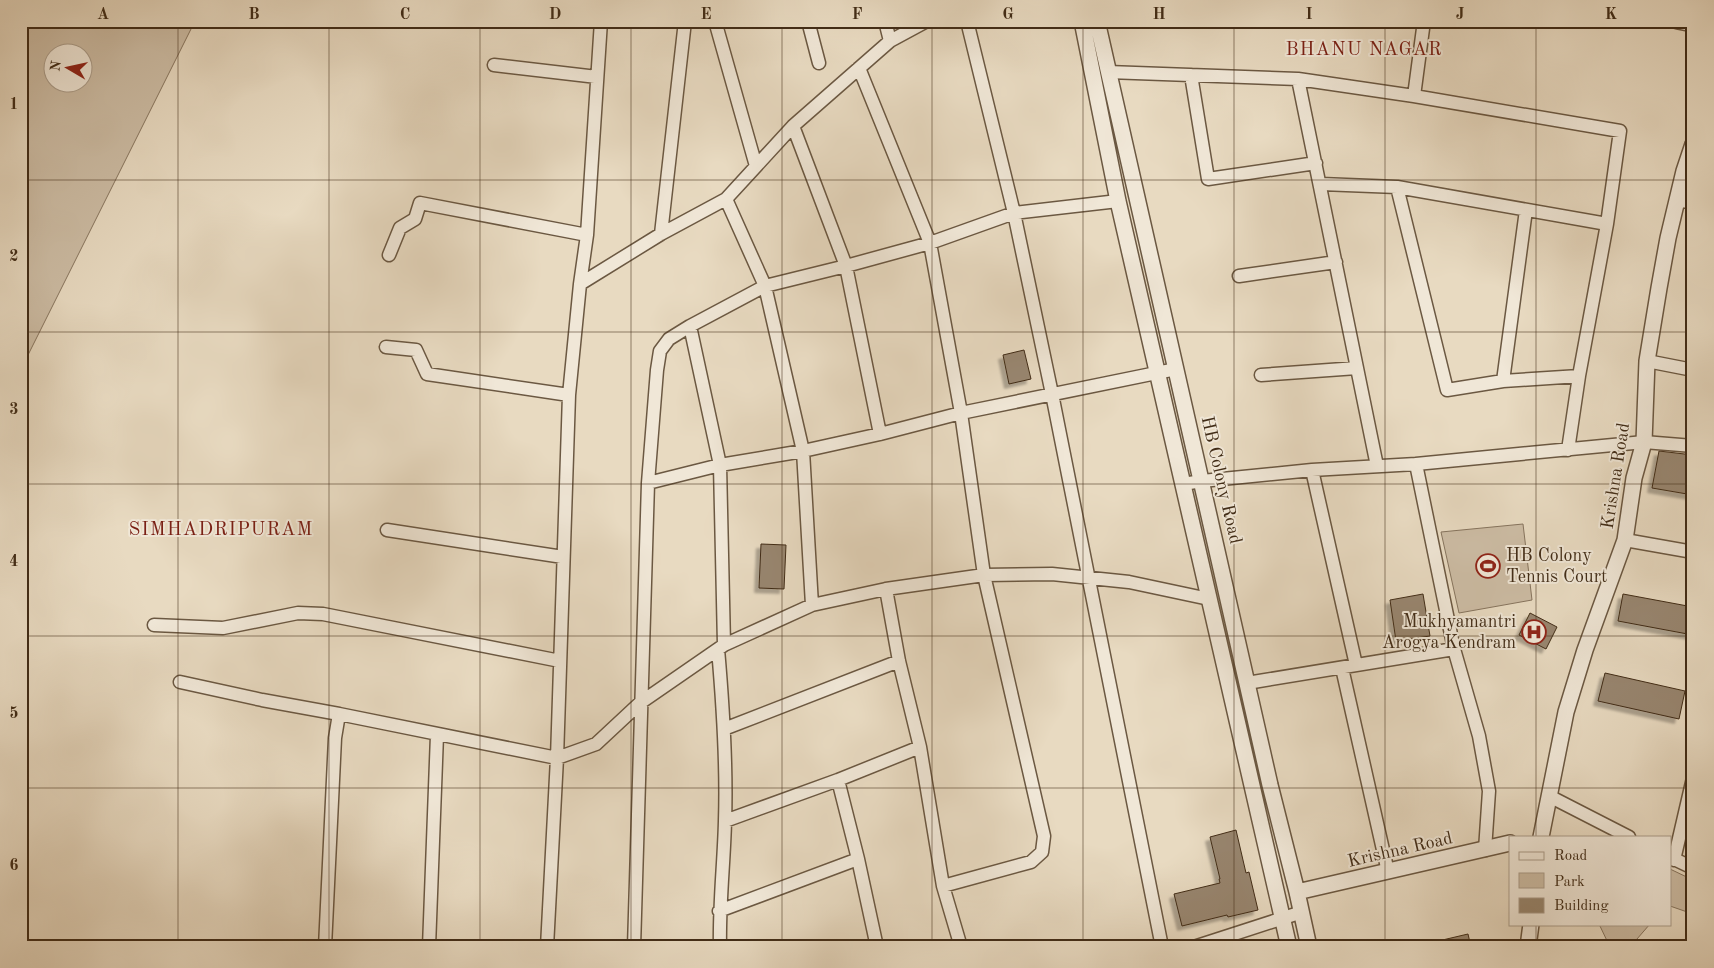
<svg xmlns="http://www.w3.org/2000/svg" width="1714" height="968" font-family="'Old Standard TT',serif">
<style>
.green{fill:#ccbca4;stroke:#86745e;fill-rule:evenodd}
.building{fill:#98866f;stroke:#412c17;filter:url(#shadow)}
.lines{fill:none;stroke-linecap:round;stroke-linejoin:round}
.minor-casing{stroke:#6b5842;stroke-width:15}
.tertiary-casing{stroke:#6b5842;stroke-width:18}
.minor{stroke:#f0e7d7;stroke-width:12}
.tertiary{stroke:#f0e7d7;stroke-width:15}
.grid{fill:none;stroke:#412c17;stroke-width:1;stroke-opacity:0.55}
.labels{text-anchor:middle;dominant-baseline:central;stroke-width:4;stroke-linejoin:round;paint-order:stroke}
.street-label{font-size:18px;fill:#412c17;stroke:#f0e7d7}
.poi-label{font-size:18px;fill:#412c17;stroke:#f0e7d7;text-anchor:start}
.neighbourhood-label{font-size:19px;letter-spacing:1px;fill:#7a1f14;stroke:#f0e7d7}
.neatline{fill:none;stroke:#412c17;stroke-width:2}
.grid-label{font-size:16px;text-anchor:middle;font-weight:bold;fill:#412c17}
</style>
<defs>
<filter id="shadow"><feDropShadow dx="-4.5" dy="4.5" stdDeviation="1" flood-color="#0004"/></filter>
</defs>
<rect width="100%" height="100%" fill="#e8dac1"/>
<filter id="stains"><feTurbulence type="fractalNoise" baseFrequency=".004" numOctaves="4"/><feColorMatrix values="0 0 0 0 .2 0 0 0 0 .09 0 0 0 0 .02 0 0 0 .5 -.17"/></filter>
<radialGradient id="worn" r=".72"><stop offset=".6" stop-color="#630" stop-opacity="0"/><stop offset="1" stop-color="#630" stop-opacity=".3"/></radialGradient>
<!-- green -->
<path class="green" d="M21,21h174l-174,348zM52,52h30v30h-30z
M1523,524l9,76 -73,13 -18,-81z
M1670,869l23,11v34l-23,-8z
M1599,924h51l-20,23h-20z"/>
<!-- building -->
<path class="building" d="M1024,350l7,29 -22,5 -6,-29z
M1659,451l34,4v40l-41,-7z
M761,544l25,1 -2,44 -25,-1z
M1423,594l7,42 -34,5 -6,-41z
M1623,594l70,13v28l-75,-14z
M1530,613l27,14 -11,22 -27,-14z
M1605,673l80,18 -6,28 -81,-18z
M1236,830l10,43 3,-1 9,38 -30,7 -1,-2 -45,11 -8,-32 46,-11 -1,-4h1l-10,-42z
M1468,934l3,13h-37v-5z"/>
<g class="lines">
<!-- minor casing -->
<g class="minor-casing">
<path id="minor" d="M715,21l41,145
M808,21l11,42
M885,21l5,20
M967,21l47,192 38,181 110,553
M494,65l103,12
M859,68l71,175 31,170 23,162 60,261 -2,16 -11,10 -88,24
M1108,72l190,7
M1191,75l17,104 108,-16
M793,126l53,140 34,168
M1321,184l76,3 210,37 13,-93 -206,-35 10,-75
M1397,187l50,203 56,-9 23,-171
M726,199l39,87 38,165 9,154
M1677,201l16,1
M661,234l24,-213
M389,255l11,-27 15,-9 5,-16 167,32
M1239,276l97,-14
M580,284l81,-50 65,-35 67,-73 97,-85 37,-20
M690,326l30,139 4,180
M386,347l30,3 11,24 142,21
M1647,361l46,9
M1261,375l96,-7
M1503,381l76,-5
M1568,450l11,-74 28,-152
M1377,466l-79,-387 116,17
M1312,470l44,195
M648,483l72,-18 83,-14 77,-17 81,-21 215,-44
M1183,484l19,-3 110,-11 104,-6
M387,530l176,27
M1625,540l68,12
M886,589l13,72 21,86 23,139 18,61
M154,625l69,3 75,-15 25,1 237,47
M718,649c5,57 9,114 7,172 -1,42 -6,83 -5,126
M1342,668l46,204
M180,682l82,18 77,14
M1247,683l207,-34
M724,729l175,-68
M1549,796l80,41
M725,821l113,-41 82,-33
M1485,850l4,-59 -10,-55 -25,-87 -38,-185 228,-22 49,4
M1670,857l23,11
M858,859l19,88
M1674,860l19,-82
M719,911l139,-52 -20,-79
M325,947l10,-209 4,-24 218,44 39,-14 44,-41 84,-58 88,-40 74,-16 98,-14 68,-1 77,8 80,17
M429,947l8,-212
M547,947l10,-189 12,-363 11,-111 7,-49 14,-214
M634,947l14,-464 9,-113 3,-19 9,-12 21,-13 75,-40 81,-20 84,-23 84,-30 104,-12
M1194,947l108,-35"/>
</g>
<!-- tertiary casing -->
<g class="tertiary-casing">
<path id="tertiary" d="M1082,21l36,180 171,746
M1097,21l173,764 27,107 12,55
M1678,21l15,3
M1541,837l25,-125 19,-62 40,-110 9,-62 10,-36 3,-81 12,-73 9,-50 16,-67 9,-27
M1297,892l213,-49
M1528,947l3,-23"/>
</g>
<!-- minor -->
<use href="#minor" class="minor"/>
<!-- tertiary -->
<use href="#tertiary" class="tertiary"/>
</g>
<!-- grid -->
<path class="grid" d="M178,21v926M329,21v926M480,21v926M631,21v926M782,21v926M932,21v926M1083,21v926M1234,21v926M1385,21v926M1536,21v816M21,180h1672M21,332h1672M21,484h1672M21,636h1672M21,788h1672M1536,924v23"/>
<!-- icons -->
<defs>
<g id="stadium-ring" transform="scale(1.25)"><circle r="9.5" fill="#f0e7d7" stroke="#8f2418" stroke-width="1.5"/><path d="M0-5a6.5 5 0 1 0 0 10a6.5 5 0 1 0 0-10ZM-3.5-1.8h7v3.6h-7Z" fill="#8f2418"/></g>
<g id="hospital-ring" transform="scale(1.25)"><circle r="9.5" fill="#f0e7d7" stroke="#8f2418" stroke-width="1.5"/><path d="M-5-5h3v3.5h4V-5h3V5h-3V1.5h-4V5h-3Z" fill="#8f2418"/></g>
</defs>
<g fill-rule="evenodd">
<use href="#stadium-ring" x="1488" y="566"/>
<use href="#hospital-ring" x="1534" y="632"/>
</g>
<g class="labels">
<!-- street labels -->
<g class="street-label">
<text transform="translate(1616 476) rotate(-81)">Krishna Road</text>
<text transform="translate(1221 480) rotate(77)">HB Colony Road</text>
<text transform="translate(1400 850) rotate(-13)">Krishna Road</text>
</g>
<!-- poi labels -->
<g class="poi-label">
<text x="1506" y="556">HB Colony<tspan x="1506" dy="21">Tennis Court</tspan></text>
<text x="1516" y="622" text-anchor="end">Mukhyamantri<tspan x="1516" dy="21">Arogya Kendram</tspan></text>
</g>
<!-- neighbourhood labels -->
<g class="neighbourhood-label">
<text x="1364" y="50">BHANU NAGAR</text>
<text x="221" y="530">SIMHADRIPURAM</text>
</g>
</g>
<!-- margin -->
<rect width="1714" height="968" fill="none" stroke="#e8dac1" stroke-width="55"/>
<!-- legend -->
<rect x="1509" y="836" width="162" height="90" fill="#f0e7d7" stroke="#aa9c8a"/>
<rect x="1519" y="852" width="25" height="8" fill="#f0e7d7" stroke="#aa9c8a"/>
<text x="1554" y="860" font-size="15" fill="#412c17">Road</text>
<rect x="1519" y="873" width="25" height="15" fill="#ccbca4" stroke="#aa9c8a"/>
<text x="1554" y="886" font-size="15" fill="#412c17">Park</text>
<rect x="1519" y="898" width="25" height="15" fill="#98866f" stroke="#aa9c8a"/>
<text x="1554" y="910" font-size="15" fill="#412c17">Building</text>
<!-- north arrow -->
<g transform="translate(68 68) rotate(279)"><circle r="24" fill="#f0e7d7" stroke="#aa9c8a"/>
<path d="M0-4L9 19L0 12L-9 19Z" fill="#8f2418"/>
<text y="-8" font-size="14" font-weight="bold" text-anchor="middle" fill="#412c17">N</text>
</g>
<rect x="28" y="28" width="1658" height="912" class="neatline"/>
<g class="grid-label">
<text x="103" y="19">A</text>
<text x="254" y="19">B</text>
<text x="405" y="19">C</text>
<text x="555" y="19">D</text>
<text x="706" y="19">E</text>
<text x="857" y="19">F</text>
<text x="1008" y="19">G</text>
<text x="1159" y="19">H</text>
<text x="1309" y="19">I</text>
<text x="1460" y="19">J</text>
<text x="1611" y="19">K</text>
<text x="14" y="109">1</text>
<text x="14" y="261">2</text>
<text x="14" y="414">3</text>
<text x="14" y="566">4</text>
<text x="14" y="718">5</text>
<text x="14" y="870">6</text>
</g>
<rect width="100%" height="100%" filter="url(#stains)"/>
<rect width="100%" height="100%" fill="url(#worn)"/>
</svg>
